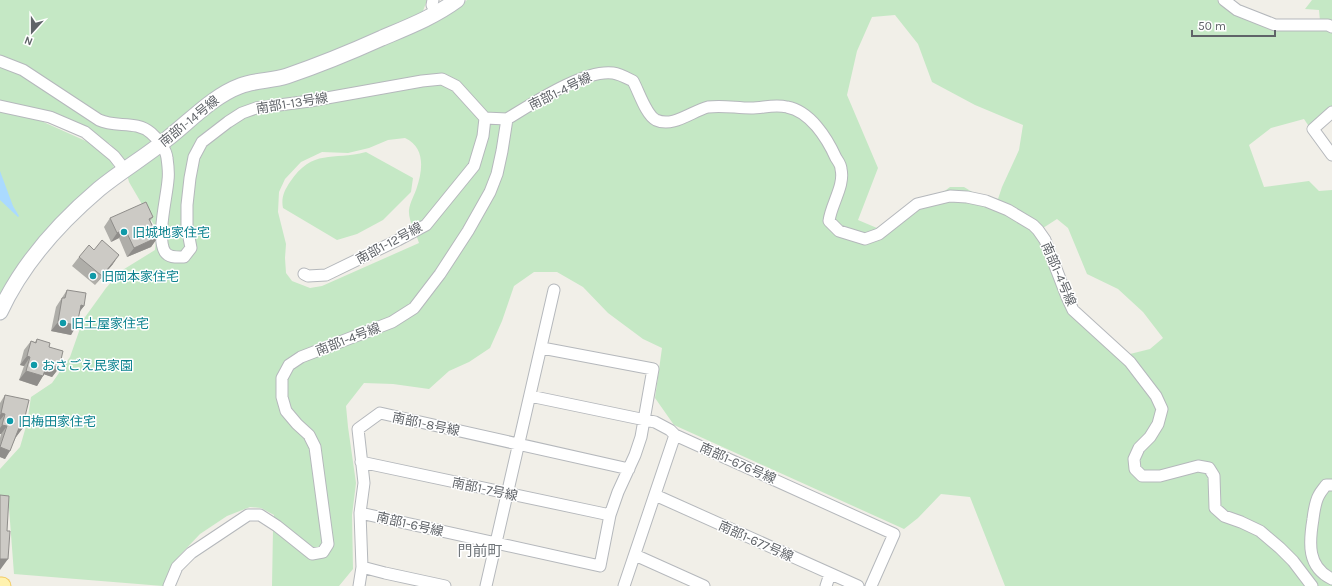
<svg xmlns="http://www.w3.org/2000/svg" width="1332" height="586" font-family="Karla,'Noto Sans JP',sans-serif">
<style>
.green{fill:#c5e8c5;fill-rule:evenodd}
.water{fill:#aadaff}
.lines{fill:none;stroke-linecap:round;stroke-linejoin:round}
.street-casing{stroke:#b5b8bc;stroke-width:13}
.secondary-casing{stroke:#b6babf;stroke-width:17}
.primary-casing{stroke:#f2c960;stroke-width:19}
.street{stroke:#fff;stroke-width:11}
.secondary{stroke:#fff;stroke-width:15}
.primary{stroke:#fff2af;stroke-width:17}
.wall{fill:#afaea9}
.shaded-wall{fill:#8f8d8a}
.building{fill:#cccac5;stroke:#8f8d8a}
.culture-dot{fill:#0f9aa8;stroke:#fff;stroke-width:1.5}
.labels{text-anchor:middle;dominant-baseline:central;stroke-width:3;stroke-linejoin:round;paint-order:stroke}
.street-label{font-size:13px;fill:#5f6368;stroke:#fff}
.culture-label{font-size:13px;fill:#0d838f;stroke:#fff;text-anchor:start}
.quarter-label{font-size:15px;fill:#70757a;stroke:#fff}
</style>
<rect width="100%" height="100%" fill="#f1efe8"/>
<!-- green -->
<path class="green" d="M0,0h427l-4,11 7,14c13,-6 26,-15 37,-25h750l17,13 90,16 8,4v73l-22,22 -6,-9 -33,9 -22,17 15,42 45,-6 10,10 13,-1v396h-327l-35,-89 -29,-3 -23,24 -14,11 -230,-104 -19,-27 7,-50 -19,-9 -35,-26 -25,-26 -26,-15h-23l-20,14 -12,35 -12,27 -21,14 -20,9 -20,18 -36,-5 -29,-1 -18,23 2,21 8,56 -4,32 1,54 -14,17h-67l1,-57 1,-14 -13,-7 -11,-1 -23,9 -27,18 -20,21 -7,8 -10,23 -149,-12 -5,-66 -9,-6v-33l20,-22 7,-24 4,-26 21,-14 18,-26 13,-37 23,-32 15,-17 34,-21 2,-20 -28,-48 -6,-23 -13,-15 -28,-16 -82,-24zM895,15l23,29 14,38 43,23 48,20 -4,25 -17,37 -4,12 -24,-6 -10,-6h-14l-8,6 -26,6 -39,29 -19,-8 20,-52 -31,-73 10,-44 15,-34zM405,138c20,9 18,31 12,49 -2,7 -7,15 -8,23 -1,10 7,23 10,33l-97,43 -12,2 -18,-7 -6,-8 -1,-15 1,-14 -8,-32 1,-20 6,-13 16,-17 21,-10 26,1 21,-5 19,-8zM1057,219l11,9 19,46 31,15 25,23 20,26 -13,11 -20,5 -51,-45 -6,-9 -30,-72z
M1312,0h20v22l-12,-1 -1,-11 -14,-1z
M0,112l39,8 49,22 23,18 4,10 -115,127z
M366,152l47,26 -2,14 -28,28 -26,14 -20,6 -54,-32c-2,-10 1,-17 7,-26 23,-34 42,-21 76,-30z"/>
<!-- water -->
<path class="water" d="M0,171l13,35 6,10 -1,1 -18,-17z"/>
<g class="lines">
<!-- street casing -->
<g class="street-casing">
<path id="street" d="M433,0l-1,5 5,9
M1224,0l13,10 38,15h53l4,2
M0,61l23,9 76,50c17,8 37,0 52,13 7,6 15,16 16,25 1,7 2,15 1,22 -1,16 -12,58 -3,72 4,6 12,5 19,5l7,-9 -4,-21v-22l3,-27 4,-21 8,-15 26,-20 14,-9 14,-5 54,-7 112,-20 20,-2 14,7 29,32 22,1
M0,106l50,11 35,15 29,24 11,14
M1332,112l-19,17 19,26
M507,119c25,-15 77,-50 106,-46 7,1 14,5 20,8 6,11 13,34 23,39 17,8 36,-9 52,-13 15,-2 28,1 43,1 12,0 23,-4 36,-1 23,4 40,31 49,51 2,3 5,7 5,11 4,17 -10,35 -12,52l10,10 26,8 14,-5 38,-30 33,-8 17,1 19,4 22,9 25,15 5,5 7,10 22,57 6,13 57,52 26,34 6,13 -4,15 -8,13 -11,11 -5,11 1,10 7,7h18l38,-10 11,2 5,8 1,32 9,8 17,6 19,9 20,17 13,13 19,25
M304,274l4,2 18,-1 72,-35 28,-15 48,-59 9,-30 2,-18
M530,396l125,26 15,8 5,5
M361,462l249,53
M1332,485h-6c-2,3 -5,6 -7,10 -4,7 -5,16 -6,24 -4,24 -6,48 19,60
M655,495l203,91
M360,513l240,53 10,-51 8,-23 17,-37 6,-18 12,-68 -111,-21
M635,555l69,31
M362,567l23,6 60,13
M169,586l8,-19 14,-14 57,-38h12l17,11 35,28 11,-2 5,-8 -13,-97 -6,-12 -12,-11 -11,-13 -4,-14v-19l7,-13 12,-8 91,-35 22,-14 26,-34 28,-43 22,-39 7,-18 5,-23 5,-32
M359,586l3,-19 -2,-54 4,-30 -6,-54 22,-16 249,56
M486,586l68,-296
M624,586l51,-151 219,99 -23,52
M826,586l4,-12"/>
</g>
<!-- secondary casing -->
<g class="secondary-casing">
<path id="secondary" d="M0,312c22,-48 59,-89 99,-123 22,-18 46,-32 68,-50 23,-18 46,-43 73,-53 15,-6 32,-5 47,-10 32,-11 64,-24 95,-38 26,-11 52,-21 75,-38"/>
</g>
<!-- primary casing -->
<g class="primary-casing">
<path id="primary" d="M0,586h2"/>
</g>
<!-- street -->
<use href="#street" class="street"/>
<!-- secondary -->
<use href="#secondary" class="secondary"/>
<!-- primary -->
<use href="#primary" class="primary"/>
</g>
<!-- wall -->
<path class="wall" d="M153,217l-3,4 8,16 -7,10 -24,10 -8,-19 -8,4 -7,-15 6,-9z
M79,257l34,7 -18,21 -23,-19z
M67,290l17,16 -5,6 -8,23 -20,-4 5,-24z
M37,339l12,8 10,21 -7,9 -8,-3 -7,12 -18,-6 5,-14 -4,-1 4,-15 7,-9 4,1z
M5,395l17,34 -6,8 -11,22 -5,-2v-19l1,-4h-1v-31z"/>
<!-- shaded-wall -->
<path class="shaded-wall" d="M125,229l-6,9 -8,4 6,-9z
M158,237l-7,10 -24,10 7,-9z
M119,255l-6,9 -18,21 7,-9z
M81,305l3,1 -7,9z
M58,322l19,3 -6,10 -20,-4z
M27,356l3,1 -6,9 -4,-1z
M47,364l12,4 -7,9 -12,-4z
M26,371l17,5 -6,10 -18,-6z
M1,413l4,1 -5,6v-5z
M2,425l5,1 -6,8h-1v-6z
M19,428l3,1 -6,8h-3z
M0,447l10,4 -5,8 -5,-2z
M0,559h8l-8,11z"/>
<!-- building -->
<path class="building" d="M146,202l7,15 -4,2 9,18 -24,11 -9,-19 -8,4 -7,-15z
M102,240l17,15 -17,21 -23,-19 10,-12 5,5z
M67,290l19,3 -2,13 -3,-1 -4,20 -19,-3 4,-24h3z
M37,339l13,4 -1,4 14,4 -4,17 -12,-4 -4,12 -17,-5 4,-14 -3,-1 4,-15 5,2z
M5,395l24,5 -7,29 -3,-1 -9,23 -10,-4 7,-21 -5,-1 3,-11 -4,-1z
M0,495l9,1 -2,35h3l-2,28h-8z"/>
<!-- markers -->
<g class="culture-dot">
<circle cx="124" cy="232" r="4"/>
<circle cx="93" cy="276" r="4"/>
<circle cx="63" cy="323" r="4"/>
<circle cx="34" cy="365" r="4"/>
<circle cx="10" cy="421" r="4"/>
</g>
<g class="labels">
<!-- street labels -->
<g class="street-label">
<text transform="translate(560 91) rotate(-26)">南部1-4号線</text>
<text transform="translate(292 103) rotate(-9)">南部1-13号線</text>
<text transform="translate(189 121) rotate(-39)">南部1-14号線</text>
<text transform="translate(389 243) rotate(-28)">南部1-12号線</text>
<text transform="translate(1059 274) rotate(67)">南部1-4号線</text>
<text transform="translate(348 339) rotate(-21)">南部1-4号線</text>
<text transform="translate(426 424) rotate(12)">南部1-8号線</text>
<text transform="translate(738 463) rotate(24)">南部1-676号線</text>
<text transform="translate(485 489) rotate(12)">南部1-7号線</text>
<text transform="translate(410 524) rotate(13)">南部1-6号線</text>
<text transform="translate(756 541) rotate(24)">南部1-677号線</text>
</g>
<!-- culture labels -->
<g class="culture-label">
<text x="132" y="232">旧城地家住宅</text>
<text x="101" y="276">旧岡本家住宅</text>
<text x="71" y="323">旧土屋家住宅</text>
<text x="42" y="365">おさごえ民家園</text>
<text x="18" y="421">旧梅田家住宅</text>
</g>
<!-- quarter labels -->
<g class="quarter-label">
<text x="480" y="551">門前町</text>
</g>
</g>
<!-- north arrow -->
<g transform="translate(32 32) rotate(201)" stroke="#ffffff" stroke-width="3" paint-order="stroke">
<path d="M0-3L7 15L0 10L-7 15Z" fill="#5f6368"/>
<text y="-6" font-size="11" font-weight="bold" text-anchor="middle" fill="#5f6368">N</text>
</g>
<!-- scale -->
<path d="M1192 30v6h83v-6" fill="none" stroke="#5f6368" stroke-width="2"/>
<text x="1198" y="30" font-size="12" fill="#5f6368" stroke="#ffffff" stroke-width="3" paint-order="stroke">50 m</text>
</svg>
